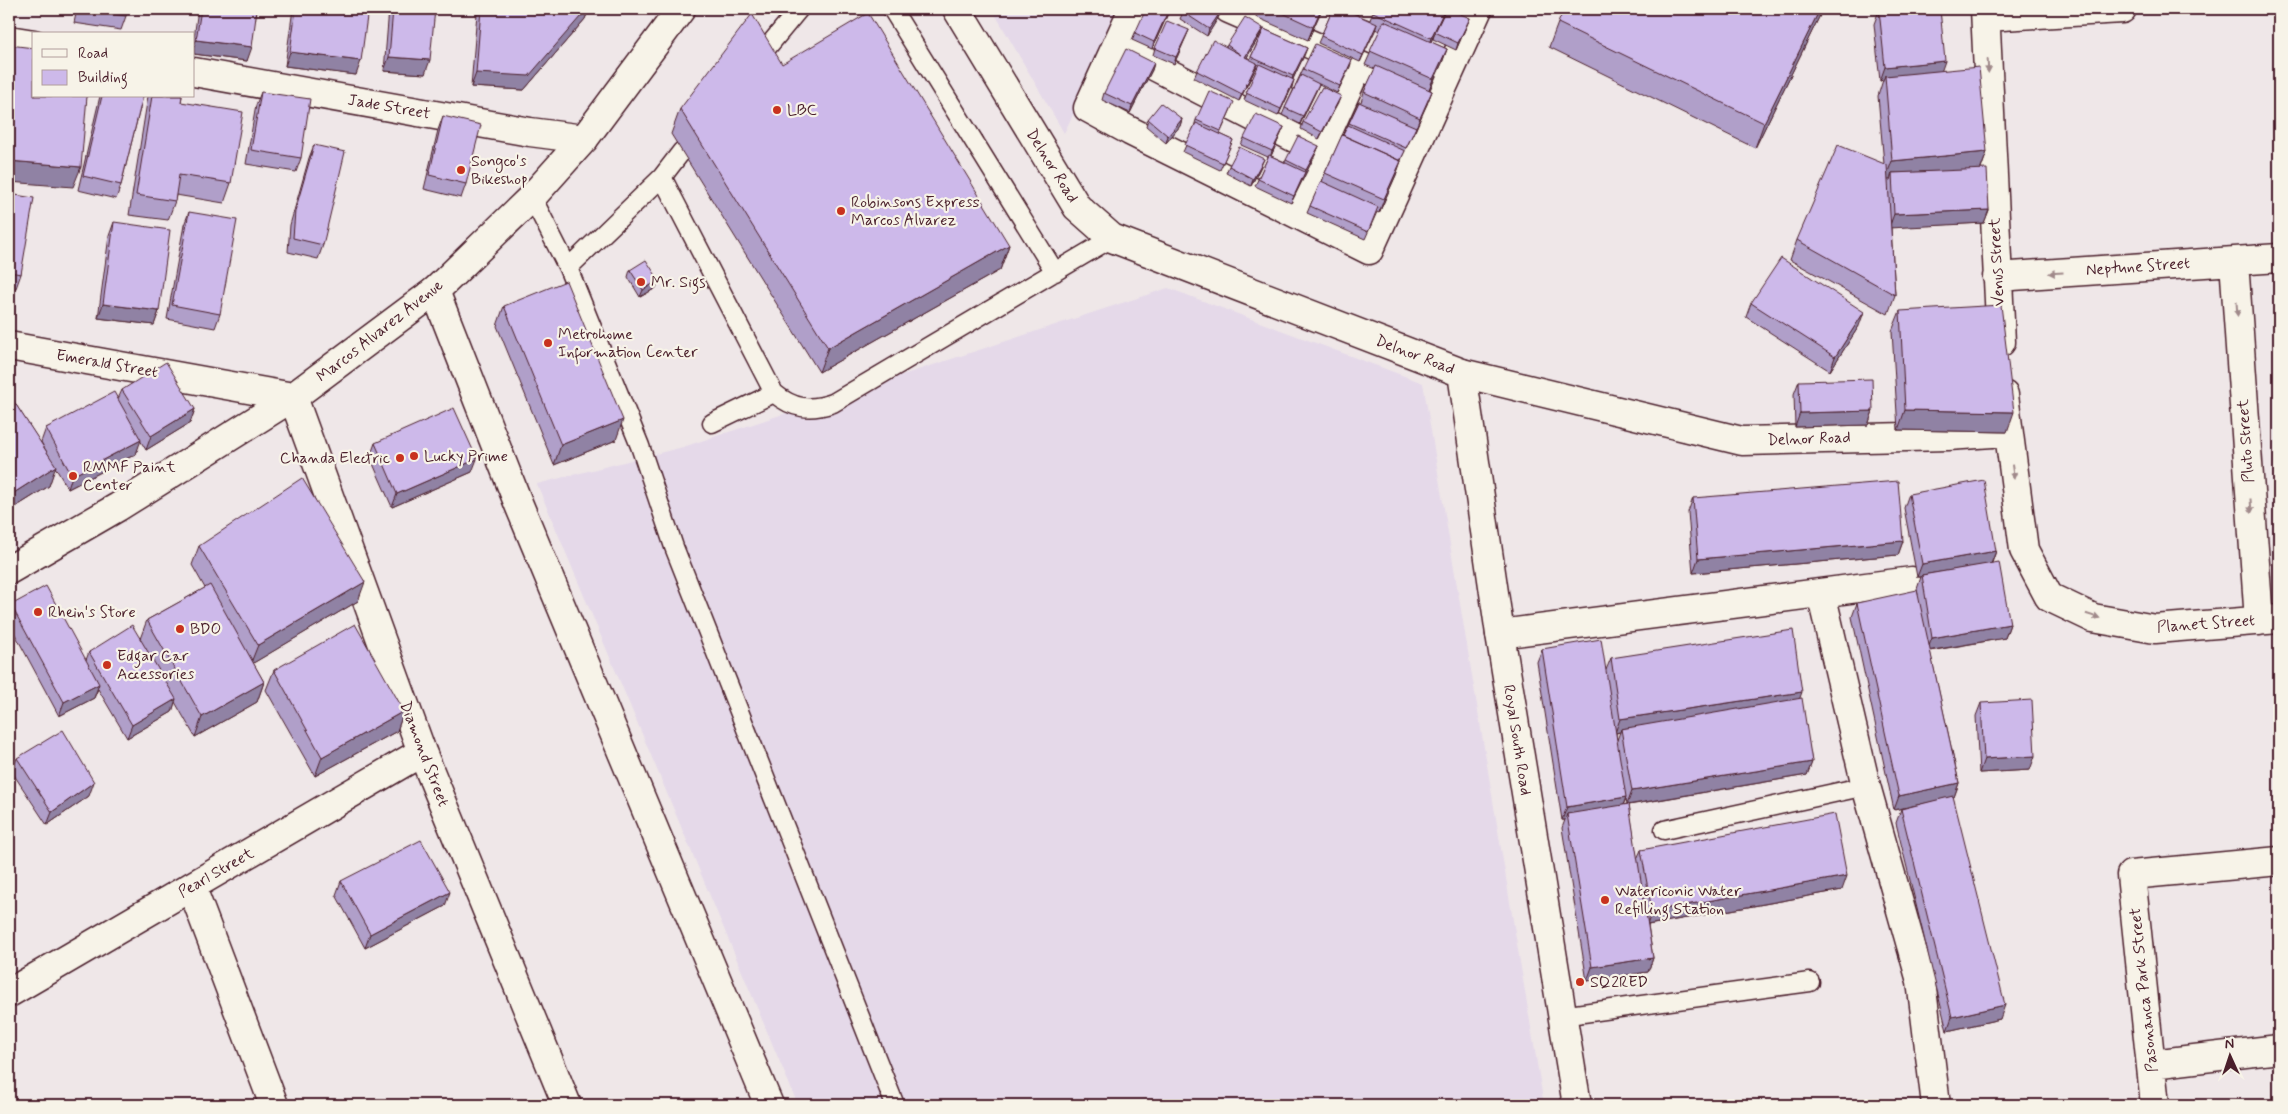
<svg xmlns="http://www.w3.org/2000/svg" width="2288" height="1114" font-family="Mynerve,sans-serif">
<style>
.built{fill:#e5d9e9}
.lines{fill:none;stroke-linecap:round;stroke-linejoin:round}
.service-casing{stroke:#4a1f2b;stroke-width:21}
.minor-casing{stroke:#4a1f2b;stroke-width:31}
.tertiary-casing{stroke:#4a1f2b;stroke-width:31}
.secondary-casing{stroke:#4a1f2b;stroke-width:31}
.service{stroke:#f7f3e8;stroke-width:18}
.minor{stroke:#f7f3e8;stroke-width:28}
.tertiary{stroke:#f7f3e8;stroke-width:28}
.secondary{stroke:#f7f3e8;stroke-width:28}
.wall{fill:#b09fc9;stroke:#4a1f2b;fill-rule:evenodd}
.shaded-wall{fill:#9082a4;stroke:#4a1f2b}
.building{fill:#cdb9ea;stroke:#4a1f2b}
.oneway{fill:#a0898a}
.poi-dot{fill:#c8321e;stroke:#f7f3e8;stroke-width:2}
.labels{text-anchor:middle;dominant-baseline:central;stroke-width:4.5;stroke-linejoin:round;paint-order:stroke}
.street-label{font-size:16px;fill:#4a1f2b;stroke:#f7f3e8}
.poi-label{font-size:16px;fill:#4a1f2b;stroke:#f7f3e8;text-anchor:start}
</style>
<rect width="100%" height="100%" fill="#efe7e8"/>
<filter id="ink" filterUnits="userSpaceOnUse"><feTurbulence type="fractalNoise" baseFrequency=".02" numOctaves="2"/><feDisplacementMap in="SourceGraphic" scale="10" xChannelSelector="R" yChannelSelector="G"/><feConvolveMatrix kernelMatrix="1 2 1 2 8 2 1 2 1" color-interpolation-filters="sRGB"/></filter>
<g filter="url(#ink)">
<!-- built -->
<path class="built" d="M992,9h133l-61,124z
M1168,288l255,95 121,722h-746l-261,-621 146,-37z"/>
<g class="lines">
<!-- service casing -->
<g class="service-casing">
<path id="service" d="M892,9l163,263
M756,61l43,-52
M662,177l20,-26
M532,197l36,71 94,-91 112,216c19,16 36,18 59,10l279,-165
M568,268l72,178 34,101 221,558
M712,423l62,-30
M1664,830l202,-44
M1561,1016l249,-34"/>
</g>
<!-- minor casing -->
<g class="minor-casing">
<path id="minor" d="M1133,9l-45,99 42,23 239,119 109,-241
M1229,9l180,78
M1985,9l16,333
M1986,17l136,-8
M9,40l25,4
M1119,48l201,103
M194,72l336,60 54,7
M1292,211l66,-146
M2234,261l25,360
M1997,277l282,-19
M435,291l84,214 250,600
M9,346l284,51 129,355 145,353
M1462,373l280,68 206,-5 59,-4
M2004,395l20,155 25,47 44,21 62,11 124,-10
M1821,593l45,193 55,195 15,124
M1500,634l412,-53
M192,888l82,217
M9,993l413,-241
M2152,1064l127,-15
M2155,1105l-24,-230 148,-14"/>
</g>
<!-- tertiary casing -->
<g class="tertiary-casing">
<path id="tertiary" d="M957,9l120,198 35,31 350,135 38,261 77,471"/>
</g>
<!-- secondary casing -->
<g class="secondary-casing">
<path id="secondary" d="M9,570l109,-63 175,-110 142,-106 97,-94 52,-58 97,-130"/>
</g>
<!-- service -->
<use href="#service" class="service"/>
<!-- minor -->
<use href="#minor" class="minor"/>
<!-- tertiary -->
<use href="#tertiary" class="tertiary"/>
<!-- secondary -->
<use href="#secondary" class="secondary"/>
</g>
<!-- wall -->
<path class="wall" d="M77,9h50l-1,7 -5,14 -47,-7z
M198,9h59l-10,52 -53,-7v-16z
M293,9h75l-12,66 -71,-9z
M389,9h46l-10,65 -41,-3z
M479,9h110l-4,10 -61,71 -53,-3 6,-74z
M1170,9l-18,40 -20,-9 3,-7z
M1259,9h63l-14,31 -52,-23z
M1332,9h28l-3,6 13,5 4,-11h71l-4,11 29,-2 -14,32 -23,-11 1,-4 -3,7 16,7 -5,14 -12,27 2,1 -5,13 -24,51 -7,20 -17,38 -2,-1 -12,27 -58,-26 3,-7 12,-24 3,-9 34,-71h2l3,-10 11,-23 -10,-4 15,-34 -5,-2 -15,33 -42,-19 15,-34z
M1823,9l-68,139 -206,-101 9,-24z
M1874,9h109l-43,2 1,60 46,81 -6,17 8,41 -5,13 -93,4 4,68 -7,19 -98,-54 7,-20 87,-76 -6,-68 5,-16 -3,1 -6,-57 4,-11h-4z
M1221,11l-3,7 -11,18 -27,-17 3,-7z
M1263,28l-3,7 -13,22 3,2 14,-30 43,19 -14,31 -1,8 -14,29 -34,-16 14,-32 -2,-1 -17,34 -45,-23 3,-7 29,-24 1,-2z
M1189,30l-15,34 -21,-9 2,-7z
M1352,60l-15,33 -18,-9 -3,7 -16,33 -18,-9 3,-7 18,-39z
M1154,63l-2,7 -22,43 -28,-13 2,-7z
M782,64l227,181 -9,25 -181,102 -148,-238 9,-25z
M261,92l40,66 -5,14 -50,-8 10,-59z
M100,96h43l-22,89 -5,14 -38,-9z
M148,96h34l-1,6 50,81 -7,20 -48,-8 -1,6 -7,19 -39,-5z
M1338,103l-19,36 -18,-10 2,-7z
M1231,109l-11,25 13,6 -13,30 -37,-18 11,-25 2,-7z
M443,116l23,68 -5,14 -37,-9 14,-59z
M1148,119h34l-2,7 -14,17 -20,-17z
M1284,127l-13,29 14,6 1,-2 33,-14 -3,7 -25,50 -36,-17 13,-29 -27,-12 3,-7z
M314,145l9,100 -5,14 -30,-7 2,-27 19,-67z
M1229,166h32l-10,20 -25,-13z
M9,194l12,80 -5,14 -7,-1z
M189,212l31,102 -5,14 -48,-9 17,-94z
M114,222l45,89 -5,14 -56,-7 11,-82z
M630,270l26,18 -16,9 -12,-20z
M1751,303l108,23 -29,45 -84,-54z
M504,306l112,134 -62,25 -57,-139z
M1900,311l107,121 -109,-2 -6,-99z
M1799,381l74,30 -5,14 -73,2 -1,-33z
M122,390l73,19 -5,14 -44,27 -6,-10 -4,14 -68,35 -13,-22 -6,19 -40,25v-117l40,62 -8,-14 5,-14 72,-29z
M375,443l97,29 -80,35 -22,-50z
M1909,494l87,57 -4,12 18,61 -5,14 -75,13 29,132 -5,14h-1l47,222 -53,12 -51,-208 5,-14 21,-6 -28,7 -42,-193 5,-14 61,-8 -1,-6 4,-12h-4l-13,-69z
M1693,498l210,43 -5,14 -205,18 -5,-61z
M199,546l159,55 -105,62 11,19 -7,20 -62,35 -20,-35 -3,10 -45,26 -29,-49 -4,9 -35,18 -50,-93v-11l2,-7 75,55 3,-8 51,-13 7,-19 58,-32 -13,-23z
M1542,649l64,21 5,-12 189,41 12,63 -5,13 -178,30 8,54 4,-9 201,40 -194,35 5,33 -5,14 -61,9 -25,-153 3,-8h-3l-25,-158zM1620,732l-3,8 -1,-7zM1626,799l1,5 -4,1z
M274,670l130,41 -7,20 -82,45 -49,-86z
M1981,703l49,67 -51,3 -3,-57z
M17,758l72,38 -42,29 -35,-53z
M341,881l104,25 -80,42 -29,-53z"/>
<!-- shaded-wall -->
<path class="shaded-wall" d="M587,9h2l-4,10 -61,71 -53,-3 5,-14z
M1169,9h1l-18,40 2,-7z
M1321,9h1l-14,31 5,-13z
M1445,9l-5,13 -14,30 5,-14z
M1820,9h3l-68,139 9,-25z
M1875,9h108l-103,4 -1,-3 -1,3h-4z
M1221,11l-3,7 -11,18 2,-7z
M1470,18l-3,7 -11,25 2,-7z
M1377,24l-2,7 -15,31 3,-7z
M1263,28l-3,7 -17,29 2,-7z
M1189,30l-3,7 -12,27 2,-7z
M196,40l56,7 -5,14 -53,-7v-7z
M1307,48l-3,8 -13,27 2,-7z
M1447,49l-5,14 -14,29 5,-13z
M290,52l71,9 -5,14 -71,-9z
M389,57l41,3 -5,14 -41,-3z
M1352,60l-2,7 -13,26 3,-7z
M1945,61l-5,14 -55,1 -2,4 -3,1 5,-14z
M1154,63l-2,7 -22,43 2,-7z
M1257,63l-2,7 -16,31 3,-7z
M1294,80l-2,7 -14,29 3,-7z
M1319,84l-3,7 -16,33 3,-8z
M1432,91l-5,13 -12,27 5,-13z
M1341,96l-3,7 -19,36 3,-7z
M1182,119l-2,7 -14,17 2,-7z
M1284,127l-3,7 -11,24 2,-7z
M1319,146l-3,7 -25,50 15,-33z
M1987,152l-7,19 -88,2 -2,7h-5l7,-19z
M1264,159l-3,7 -10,20 2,-7z
M9,161l72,6 -8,20 -64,-5z
M1401,161l-5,14 -17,38 5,-14z
M1989,210l-5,13 -95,5 5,-14z
M1009,245l-9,25 -181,102 9,-24z
M659,280l-3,8 -16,9 3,-7z
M103,304l56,7 -5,14 -56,-7z
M1864,312l-5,14 -29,45 5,-14z
M195,409l-5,14 -44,27 5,-14z
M1905,410l109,2 -7,20 -109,-2z
M1873,411l-5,14 -73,2 5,-14z
M623,420l-7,20 -62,25 7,-20z
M141,440l-5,14 -68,35 4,-13z
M477,459l-5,13 -80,35 5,-13z
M56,466l-7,20 -40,25v-15z
M13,534l-4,13v-11z
M1903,541l-5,14 -205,18 5,-14z
M1996,551l-5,13 -69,11 -1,2h-4l5,-13z
M365,582l-7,19 -108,64 8,-20z
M2010,624l-5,14 -78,13 5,-13z
M264,682l-7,20 -62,35 7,-20z
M99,684l-5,14 -35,18 5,-14z
M1802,692l-5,14 -176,23 -1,3 -5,1 5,-14z
M176,699l-4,13 -45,26 5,-13z
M404,711l-7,20 -82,45 7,-19z
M2035,756l-5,14 -51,3 5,-14z
M1812,762l-5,13 -180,30 5,-14z
M94,782l-5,14 -42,29 5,-13z
M1959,783l-5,14 -60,13 5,-14z
M1626,797l-5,14 -54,3 -2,6h-3l5,-13z
M1847,876l-5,14 -195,35 5,-14z
M450,892l-5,14 -80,42 5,-14z
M1653,958l-5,14 -61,9 5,-14z
M2005,1005l-5,14 -53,12 5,-14z"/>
<!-- building -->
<path class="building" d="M79,9h48l-1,7z
M201,9h56l-5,38 -56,-7z
M296,9h72l-7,52 -71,-9z
M393,9h42l-5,51 -41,-3z
M481,9h106l-58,67 -53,-3z
M1146,9h23l-15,33 -19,-9z
M1185,9h32l4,2 -12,18 -26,-17z
M1274,9h47l-8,18z
M1333,9h11l33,15 -14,31 -42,-19z
M1350,9h10l-2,3z
M1374,9h71l-14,29 -58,-26z
M1446,9h3l21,9 -12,25 -23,-11z
M1564,9h256l-56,114 -206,-100z
M1892,9h48l5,52 -60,6 -6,-57z
M868,13l141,232 -181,103 -148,-239 72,-95 30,50z
M1245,17l18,11 -18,29 12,6 -15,31 -45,-23 16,-31 28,15 -14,-10z
M1167,21l22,9 -13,27 -21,-9z
M1384,21l63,28 -14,30 -63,-28z
M1264,29l43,19 -14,28 -42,-19z
M1315,44l37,16 -12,26 -37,-17z
M9,45l25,3v48h53l-6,71 -72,-6z
M1126,49l28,14 -22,43 -28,-13z
M1259,64l35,16 -13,29 -35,-16z
M1376,66l56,25 -12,27 -56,-26z
M1979,67l8,85 -95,9 -7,-85z
M1301,75l18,9 -16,32 -18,-8z
M1322,87l19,9 -19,36 -19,-10z
M1209,91l25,11 -13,29 -25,-11z
M261,92l49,7 -9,59 -50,-8z
M102,96h41l-22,89 -38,-9z
M152,96h30l-1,6 62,10 -12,71 -52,-8 -4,26 -39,-6z
M1359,102l57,25 -10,21 -57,-25z
M1161,103l21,16 -14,17 -20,-17z
M1256,114l28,13 -12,24 -28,-13z
M443,116l38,9 -15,59 -37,-9z
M1196,123l37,17 -10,23 -38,-18z
M1348,125l57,26 -5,10 -57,-26z
M1342,135l59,26 -17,38 -59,-26z
M1298,136l21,10 -13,24 -20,-10z
M314,145l31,7 -22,93 -30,-7 2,-27z
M1838,145l49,20 8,130 -98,-55z
M1239,147l25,12 -11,20 -24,-13z
M1269,155l36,17 -11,24 -36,-17z
M1987,169l2,41 -95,4 -2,-41z
M1321,181l57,26 -10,25 -58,-26z
M9,194l25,4 -13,76 -12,-2z
M189,212l48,8 -17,94 -48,-9z
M114,222l56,8 -11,81 -56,-7z
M1781,258l83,54 -29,45 -84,-54z
M646,260l13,20 -16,10 -13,-20z
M566,281l57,139 -62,25 -57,-139z
M2001,305l13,107 -109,-2 -5,-99z
M166,362l29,47 -44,27 -29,-46z
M1872,379l1,32 -73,2 -1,-32z
M114,392l27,48 -69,36 -26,-48z
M9,394l47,72 -47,30z
M454,408l23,51 -80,35 -22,-51z
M302,478l63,104 -107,63 -59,-99z
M1984,480l12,71 -74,13 -13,-70z
M1898,481l5,60 -205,18 -5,-61z
M9,525l4,9 -4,2z
M1999,562l11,62 -78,14 -10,-63z
M210,585l54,97 -62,35 -55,-97z
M46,586l53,98 -35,18 -53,-97z
M1917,590l42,193 -60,13 -42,-193z
M355,624l49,87 -82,46 -48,-87z
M132,625l44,74 -44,26 -43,-73z
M1793,630l9,62 -182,27 -9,-61z
M1601,639l25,158 -59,10 -25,-158z
M1802,698l10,64 -180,29 -11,-62z
M2032,700l3,56 -51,3 -3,-56z
M63,730l31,52 -42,30 -35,-54z
M1953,796l52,209 -53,12 -51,-208z
M1629,804l24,154 -61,9 -25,-153z
M1835,814l12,62 -195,35 -11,-61z
M421,840l29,52 -80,42 -29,-53z"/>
<!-- one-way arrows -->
<defs><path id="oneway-solid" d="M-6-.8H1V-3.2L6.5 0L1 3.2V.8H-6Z" transform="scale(1.25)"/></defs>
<g class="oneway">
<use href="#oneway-solid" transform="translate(1988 66) rotate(87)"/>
<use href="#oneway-solid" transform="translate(2056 273) rotate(176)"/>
<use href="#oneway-solid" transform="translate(2237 309) rotate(86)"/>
<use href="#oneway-solid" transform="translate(2013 472) rotate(82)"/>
<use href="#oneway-solid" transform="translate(2251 506) rotate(86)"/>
<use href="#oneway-solid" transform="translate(2093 616) rotate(18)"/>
</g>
</g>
<!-- markers -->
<g class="poi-dot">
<circle cx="777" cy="110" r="5"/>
<circle cx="461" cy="170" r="5"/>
<circle cx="841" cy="211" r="5"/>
<circle cx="641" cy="282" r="5"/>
<circle cx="548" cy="343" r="5"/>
<circle cx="414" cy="456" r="5"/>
<circle cx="400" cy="458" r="5"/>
<circle cx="73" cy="476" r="5"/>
<circle cx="38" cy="612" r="5"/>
<circle cx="180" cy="629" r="5"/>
<circle cx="107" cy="665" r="5"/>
<circle cx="1605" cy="900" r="5"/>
<circle cx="1580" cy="982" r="5"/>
</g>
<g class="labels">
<!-- street labels -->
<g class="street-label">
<text transform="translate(389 107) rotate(10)">Jade Street</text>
<text transform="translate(1052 166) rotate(58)">Delnor Road</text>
<text transform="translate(1997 262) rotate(-93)">Venus Street</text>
<text transform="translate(2138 267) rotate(-4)">Neptune Street</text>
<text transform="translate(380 331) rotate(-38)">Marcos Alvarez Avenue</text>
<text transform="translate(1415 355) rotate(21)">Delnor Road</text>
<text transform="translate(107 364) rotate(10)">Emerald Street</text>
<text transform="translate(1809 439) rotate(-2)">Delnor Road</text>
<text transform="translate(2246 441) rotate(-94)">Pluto Street</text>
<text transform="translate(2206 624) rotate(-4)">Planet Street</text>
<text transform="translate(1517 740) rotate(81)">Royal South Road</text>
<text transform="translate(424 754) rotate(69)">Diamond Street</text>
<text transform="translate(216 873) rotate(-30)">Pearl Street</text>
<text transform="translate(2144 990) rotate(-96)">Pasonanca Park Street</text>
</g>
<!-- poi labels -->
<g class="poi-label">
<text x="787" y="110">LBC</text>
<text x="471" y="161">Songco's<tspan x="471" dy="18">Bikeshop</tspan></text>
<text x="851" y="202">Robinsons Express<tspan x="851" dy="18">Marcos Alvarez</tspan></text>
<text x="651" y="282">Mr. Sigs</text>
<text x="558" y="334">Metrohome<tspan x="558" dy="18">Information Center</tspan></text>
<text x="424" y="456">Lucky Prime</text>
<text x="390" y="458" text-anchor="end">Chanda Electric</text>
<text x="83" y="467">RMMF Paint<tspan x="83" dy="18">Center</tspan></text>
<text x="48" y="612">Rhein's Store</text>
<text x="190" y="629">BDO</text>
<text x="117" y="656">Edgar Car<tspan x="117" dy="18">Accessories</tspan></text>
<text x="1615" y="891">Watericonic Water<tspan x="1615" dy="18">Refilling Station</tspan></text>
<text x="1590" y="982">SQ2RED</text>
</g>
</g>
<!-- margin -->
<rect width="2288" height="1114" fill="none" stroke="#f7f3e8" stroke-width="30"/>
<rect x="15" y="15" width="2258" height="1084" fill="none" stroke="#4a1f2b" stroke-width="2" filter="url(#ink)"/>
<!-- legend -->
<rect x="32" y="32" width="162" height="65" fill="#f7f3e8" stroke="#b29e9c"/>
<rect x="42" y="49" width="25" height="8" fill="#f7f3e8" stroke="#b29e9c"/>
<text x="78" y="58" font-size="15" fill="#4a1f2b">Road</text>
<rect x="42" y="70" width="25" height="15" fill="#cdb9ea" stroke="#b29e9c"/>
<text x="78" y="82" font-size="15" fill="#4a1f2b">Building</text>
<!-- north arrow -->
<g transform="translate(2230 1056) rotate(357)" stroke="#f7f3e8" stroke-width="4" paint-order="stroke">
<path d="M0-4L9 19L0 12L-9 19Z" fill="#4a1f2b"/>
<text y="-8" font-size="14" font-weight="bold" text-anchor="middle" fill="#4a1f2b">N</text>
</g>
</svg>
